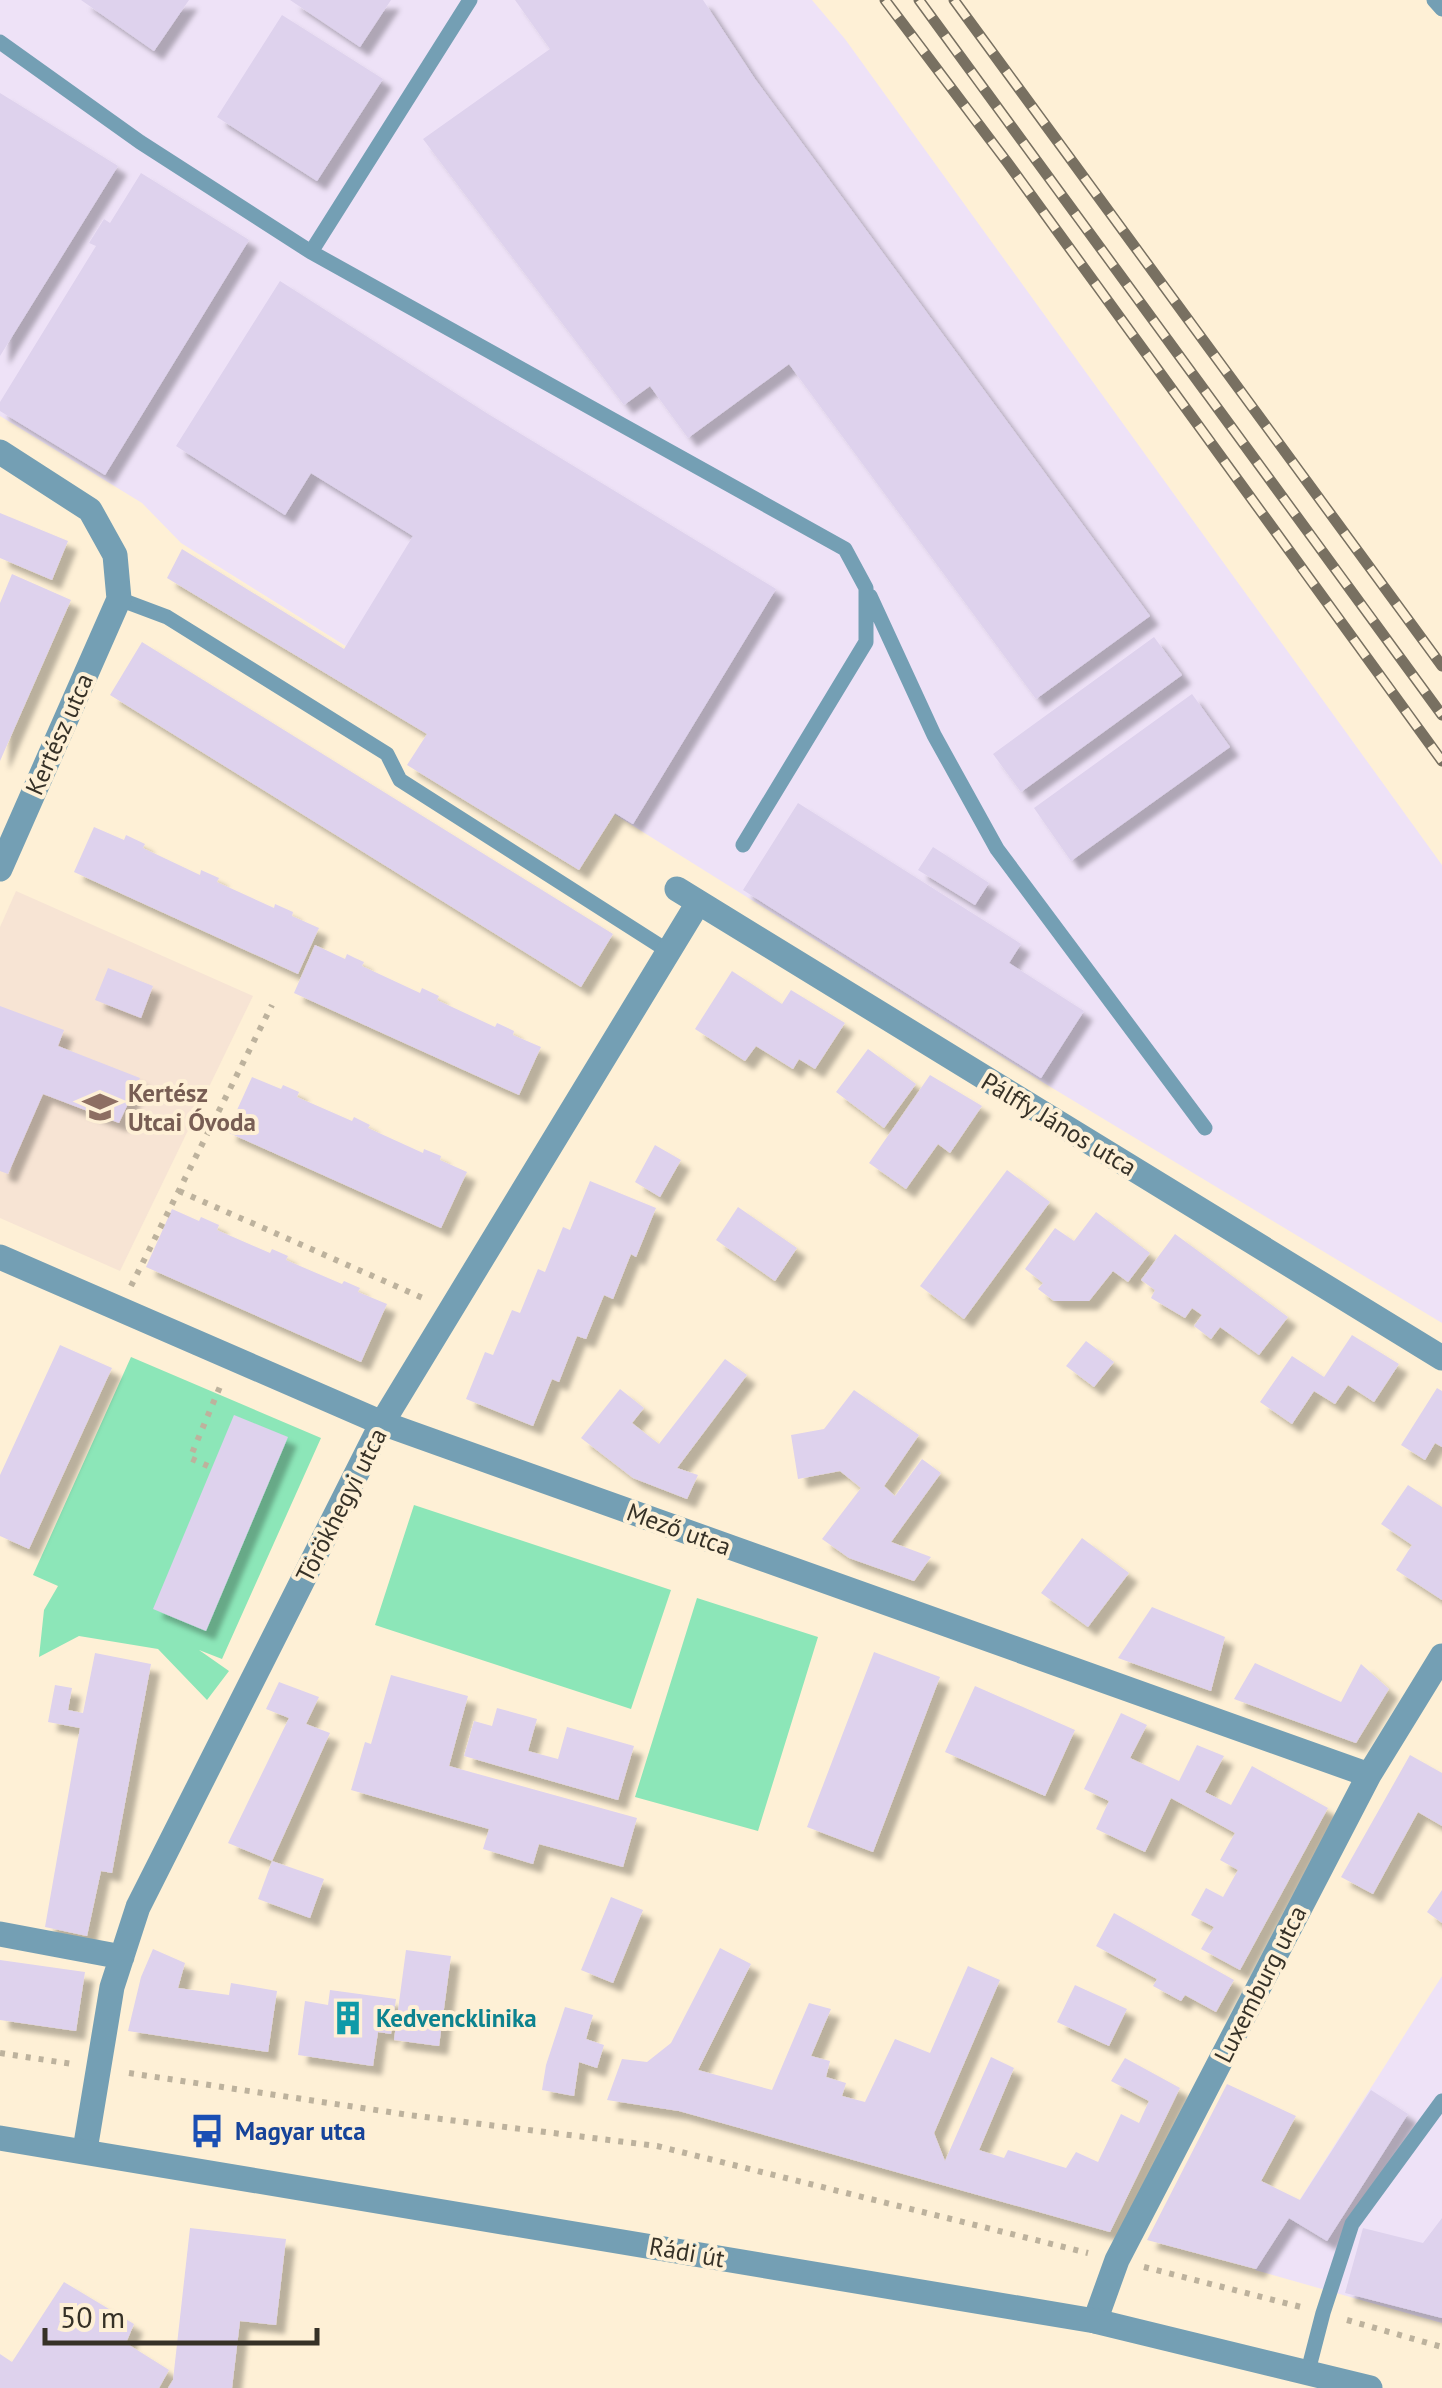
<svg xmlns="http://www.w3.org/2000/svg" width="1442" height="2388" font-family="'PT Sans',sans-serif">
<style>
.industrial{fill:#eee2f7}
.education{fill:#f7e4d4}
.green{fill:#8ce6b8}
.building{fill:#ded2ed;filter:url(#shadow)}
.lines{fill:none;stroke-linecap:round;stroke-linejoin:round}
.path{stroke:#bdb29d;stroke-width:6;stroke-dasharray:5 8;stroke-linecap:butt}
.service{stroke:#749fb4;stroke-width:15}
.minor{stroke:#749fb4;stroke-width:25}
.tertiary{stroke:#749fb4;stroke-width:25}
.rail-casing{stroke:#787061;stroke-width:11}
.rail{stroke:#fef0d6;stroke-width:8;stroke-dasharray:22;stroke-linecap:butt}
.labels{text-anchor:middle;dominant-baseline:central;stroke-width:8;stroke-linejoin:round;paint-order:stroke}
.street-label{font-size:25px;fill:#363127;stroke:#fef0d6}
.education-label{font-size:25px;font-weight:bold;fill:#785e54;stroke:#fef0d6;text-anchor:start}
.culture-label{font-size:25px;font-weight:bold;fill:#0d838f;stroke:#fef0d6;text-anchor:start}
.transit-label{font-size:25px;font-weight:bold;fill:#164399;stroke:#fef0d6;text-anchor:start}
</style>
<defs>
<filter id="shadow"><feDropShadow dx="9" dy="9" stdDeviation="2.5" flood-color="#0004"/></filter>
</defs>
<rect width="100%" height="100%" fill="#fef0d6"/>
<!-- industrial -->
<path class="industrial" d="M0,0h812l33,39 597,826v458l-398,-240 -863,-540 -39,-40 -142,-87z
M1442,1976v347l-187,-53z"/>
<!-- education -->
<path class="education" d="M16,891l237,105 -133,275 -120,-53v-291z"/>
<!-- green -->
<path class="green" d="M131,1357l190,81 -99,221 -23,-9 30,21 -22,29 -49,-51 -79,-13 -40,21 5,-47 14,-24 -25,-11z
M414,1505l257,85 -40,119 -256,-84z
M697,1598l121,39 -60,194 -123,-34z"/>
<!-- building -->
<path class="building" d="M81,0h108l-35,51z
M290,0h101l-31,47z
M515,0h188l52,79 395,537 -114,83 -247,-335 -101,74 -38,-52 -26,19 -201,-266 127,-90z
M282,15l101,64 -66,102 -100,-64z
M0,93l118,73 -118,190z
M141,173l108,67 -144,235 -105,-64v-9l96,-156 -7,-3 15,-24 6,4z
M280,281l208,133 288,175 -143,235 -18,-11 -36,57 -172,-105 20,-31 -260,-156 15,-29 162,100 69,-113 -102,-63 -26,42 -109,-69z
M0,513l68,28 -16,39 -52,-22z
M12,574l59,26 -71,161v-158z
M1154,637l28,38 -161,117 -28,-38z
M142,642l471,292 -32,53 -471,-292z
M1192,694l38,53 -159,114 -37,-53z
M798,803l223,141 -12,19 75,48 -43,67 -298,-188z
M94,827l30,13 2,-5 19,9 -2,4 57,27 1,-5 18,8 -2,4 57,26 1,-4 18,8 -1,4 27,12 -21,46 -224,-102z
M933,847l56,36 -14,22 -57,-35z
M315,945l30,14 2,-5 8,4 9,4 -2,4 58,27 2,-5 17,8 -2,4 58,27 2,-4 17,8 -1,4 28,12 -22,48 -225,-102z
M108,968l45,18 -12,32 -46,-18z
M732,971l50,33 9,-14 54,33 -30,46 -16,-10 -6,10 -37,-23 -11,15 -50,-32z
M0,1006l64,24 -6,16 82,32 -21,45 -76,-29 -35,80 -8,-3z
M868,1049l48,35 -32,44 -48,-36z
M930,1075l52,31 -32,47 -12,-9 -32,45 -37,-26z
M252,1077l29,12 2,-4 16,7 -2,5 55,24 2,-4 16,8 -2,3 55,25 1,-4 17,7 -1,4 27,12 -26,56 -214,-96z
M655,1145l26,15 -21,37 -25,-15z
M1007,1170l43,32 -86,117 -44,-33z
M590,1181l66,27 -20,49 -5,-3 -18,45 -9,-4 -18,44 -9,-3 -18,46 -7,-3 -19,47 -67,-27 19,-47 8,3 19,-45 8,3 18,-44 7,3 18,-45 7,3z
M738,1207l59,41 -22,33 -59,-41z
M172,1209l27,12 2,-4 18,8 -2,5 53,23 2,-4 16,7 -2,4 56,24 2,-3 16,7 -2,4 29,12 -26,58 -215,-95z
M1096,1212l54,41 -22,29 -15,-11 -24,30h-35l-16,-12 5,-6 -18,-14 30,-41 19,13z
M1175,1234l113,83 -29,38 -39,-28 -9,12 -17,-13 8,-11 -10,-7 -7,10 -34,-20 4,-8 -14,-10z
M1352,1335l47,29 -25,38 -26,-17 -13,19 -21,-13 -22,33 -32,-22 32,-46 32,21z
M1086,1341l28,21 -20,25 -28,-21z
M60,1345l52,23 -83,181 -29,-13v-61z
M725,1359l22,16 -70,93 21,7 -11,24 -54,-21 -52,-40 39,-49 24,19 -12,15 27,21z
M1437,1388l5,3v56l-7,-4 -10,17 -24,-15z
M854,1390l65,45 -35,51 11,10 27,-37 19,14 -50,69 40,15 -17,24 -65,-23 -27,-19 39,-51 -21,-17 -42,8 -7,-44 33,-6z
M234,1415l54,22 -82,194 -53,-22z
M1408,1485l34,22v93l-46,-30 16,-25 -31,-21z
M1082,1538l47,35 -41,54 -47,-34z
M1152,1607l73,30 -14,54 -93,-33z
M874,1652l66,25 -67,175 -66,-25z
M95,1653l56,11 -39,209 -11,-2 -14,65 -42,-9 35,-199 -32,-6 7,-37 17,3 -4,22 15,3z
M1255,1663l86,39 20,-38 28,25 -33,54 -122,-44z
M391,1675l77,21 -19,70 188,52 -14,49 -84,-23 -6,20 -50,-15 6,-20 -138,-39 14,-48 6,2z
M279,1682l40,15 -13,27 24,9 -58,128 -44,-18 61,-125 -23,-9z
M975,1686l100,44 -30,66 -100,-44z
M497,1708l40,11 -9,32 30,8 9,-32 67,19 -16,54 -154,-44 10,-35 18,5z
M1121,1713l26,12 -17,33 49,23 18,-36 27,11 -19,36 26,13 21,-39 76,42 -88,162 -39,-21 13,-22 -23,-12 15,-27 17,9 15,-27 -18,-10 15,-27 -64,-35 -26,54 -49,-23 13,-28 -25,-12z
M1410,1755l32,18v53l-24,-14 -45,82 -32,-17z
M272,1861l52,18 -14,39 -52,-19z
M1442,1890v33l-15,-11z
M611,1897l32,13 -30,73 -32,-13z
M1114,1913l120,67 -18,32 -31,-17 -4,6 -28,-15 4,-7 -61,-33z
M720,1948l31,16 -53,106 74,20 37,-87 22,6 -20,47 19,5 -4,16 20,6 -4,13 23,6 30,-63 35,14 38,-87 32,14 -66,153 11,28 46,-104 23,11 -35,82 25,8 4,-8 58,18 10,-16 22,10 23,-48 18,9 10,-22 -38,-20 14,-23 55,30 -70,144 -431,-121 -72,-11 15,-41 25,3 24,-19z
M153,1949l32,14 -7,25 51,7 2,-12 46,8 -9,61 -140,-21 13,-54z
M406,1950l45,6 -12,90 -45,-6z
M0,1960l85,12 -9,59 -76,-11z
M1075,1985l52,24 -18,37 -52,-24z
M330,1990l66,9 -5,35 -13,-2 -5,34 -75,-11 7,-54 23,4z
M565,2007l28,8 -7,24 18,6 -7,23 -18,-6 -5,34 -32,-6 4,-25z
M1227,2084l69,32 -35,65 39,19 71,-110 37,24 -81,127 -38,-23 -33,51 -109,-29z
M1442,2218v100l-97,-25 18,-65 60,15z
M190,2228l96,11 -10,86 -36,-4 -8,67h-64l5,-8z
M64,2282l70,42 -8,19 43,27 -10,18h-159v-34l12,8z"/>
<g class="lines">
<!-- path -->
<path class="path" d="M179,1191l246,108
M131,1286l141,-281
M208,1466l-18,-8 32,-76
M0,2053l72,11
M129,2073l280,42 248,31 431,107
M1144,2267l157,40
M1347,2320l95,27"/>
<!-- service -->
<path class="service" d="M1434,0l8,9
M0,42l140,100 171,110 534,297 21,39v54l-123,203
M311,252l159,-252
M870,596l64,139 63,114 208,279
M119,599l48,18 220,137 13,26 268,171
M1308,2371l15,-58 29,-89 90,-123"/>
<!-- minor -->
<path class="minor" d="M0,452l90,58 25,45 4,44 -119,270
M677,889l765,469
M0,1257l382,166 987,352
M0,1934l122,23
M85,2150l27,-163 26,-80 244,-484 316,-520
M1095,2321l22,-61 252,-485 73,-119"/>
<!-- tertiary -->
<path class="tertiary" d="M0,2138l1095,183 275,67"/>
<!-- rail casing -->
<g class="rail-casing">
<path id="rail" d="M885,0l122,162 435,599
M919,0l523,715
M954,0l488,666"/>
</g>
<!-- rail -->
<use href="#rail" class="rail"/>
</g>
<!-- icons -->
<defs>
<g id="school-bare" transform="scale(2.7)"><path d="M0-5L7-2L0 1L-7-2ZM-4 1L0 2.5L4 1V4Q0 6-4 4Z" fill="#8d6e63" stroke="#fef0d6" stroke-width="2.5" paint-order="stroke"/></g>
<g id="building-bare" transform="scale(2.7)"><path d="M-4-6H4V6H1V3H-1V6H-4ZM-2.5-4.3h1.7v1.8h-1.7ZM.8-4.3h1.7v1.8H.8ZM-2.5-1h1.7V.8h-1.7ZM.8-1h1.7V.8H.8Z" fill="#0f9aa8" stroke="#fef0d6" stroke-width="2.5" paint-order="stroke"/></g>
<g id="bus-bare" transform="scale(2.7)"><path d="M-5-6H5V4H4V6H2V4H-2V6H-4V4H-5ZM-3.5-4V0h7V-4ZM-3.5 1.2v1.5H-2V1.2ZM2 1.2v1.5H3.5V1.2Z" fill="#1a4fb4" stroke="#fef0d6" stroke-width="2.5" paint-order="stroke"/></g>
</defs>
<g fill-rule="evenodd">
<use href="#school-bare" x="100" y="1107"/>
<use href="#building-bare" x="348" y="2018"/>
<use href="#bus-bare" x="207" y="2131"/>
</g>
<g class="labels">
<!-- street labels -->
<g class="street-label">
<text transform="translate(59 734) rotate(-66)">Kertész utca</text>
<text transform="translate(1059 1124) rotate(31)">Pálffy János utca</text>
<text transform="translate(341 1505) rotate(-63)">Törökhegyi utca</text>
<text transform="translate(679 1529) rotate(20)">Mező utca</text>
<text transform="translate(1260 1984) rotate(-63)">Luxemburg utca</text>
<text transform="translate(687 2252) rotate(10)">Rádi út</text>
</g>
<!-- education labels -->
<g class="education-label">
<text x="128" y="1093">Kertész<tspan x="128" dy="29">Utcai Óvoda</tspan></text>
</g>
<!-- culture labels -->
<g class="culture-label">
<text x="376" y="2018">Kedvencklinika</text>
</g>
<!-- transit labels -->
<g class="transit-label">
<text x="235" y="2131">Magyar utca</text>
</g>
</g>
<!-- scale -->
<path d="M45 2328v15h272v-15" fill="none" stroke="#363127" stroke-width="5"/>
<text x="60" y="2328" font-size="30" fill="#363127" stroke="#fef0d6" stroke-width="8" paint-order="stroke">50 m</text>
</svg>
